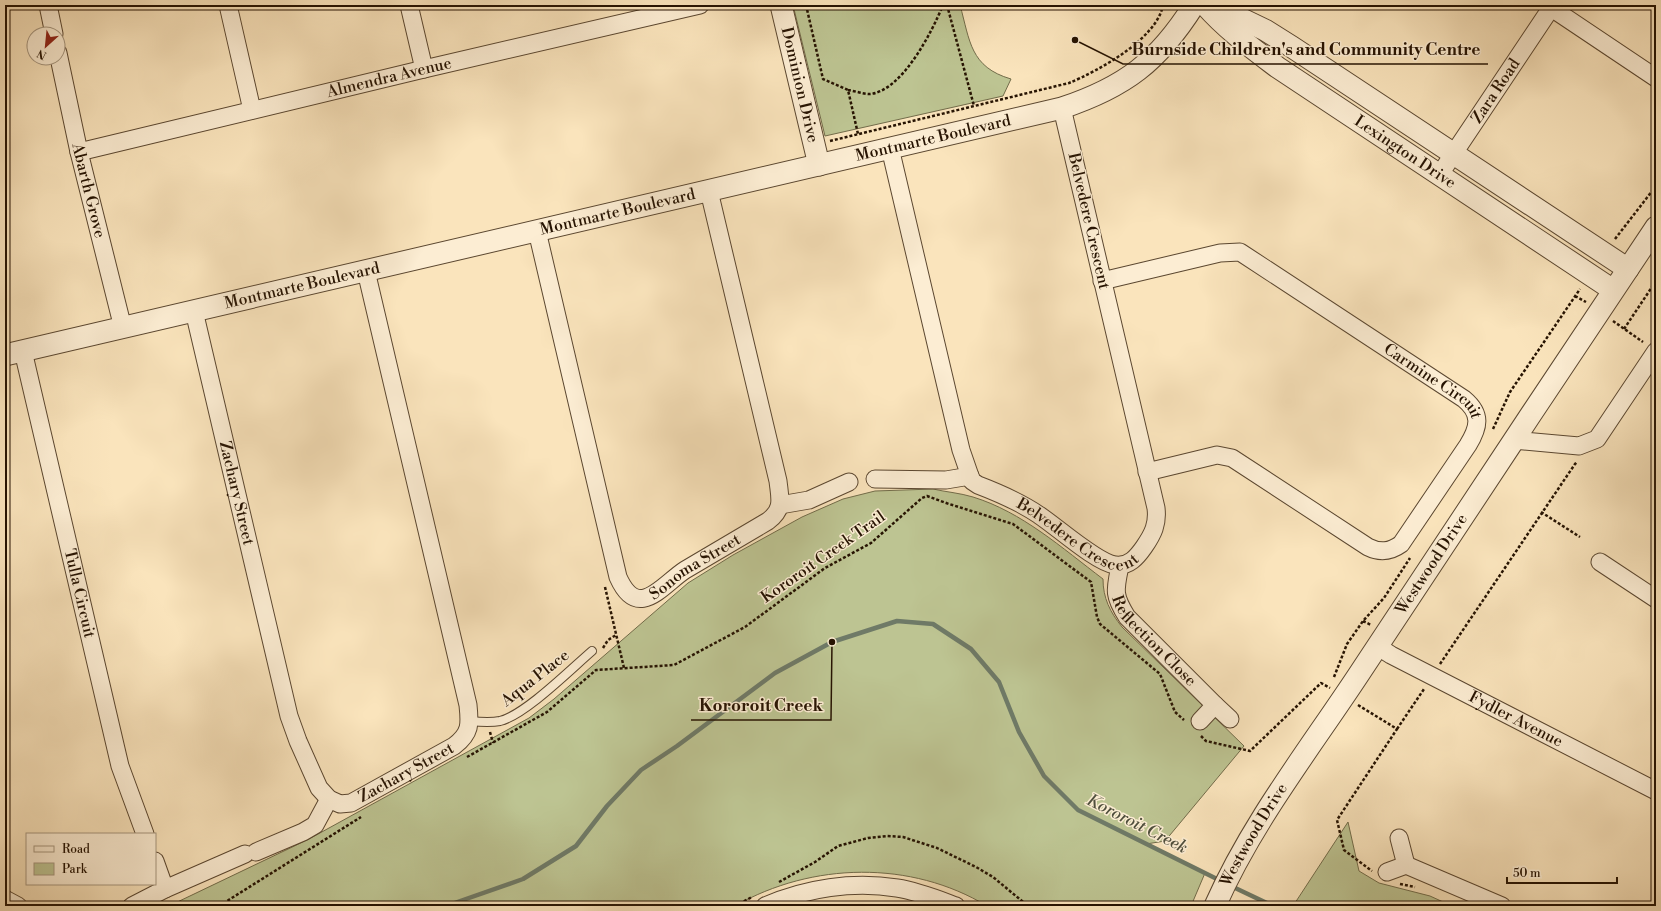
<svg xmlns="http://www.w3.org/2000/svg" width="1661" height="911" font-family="'Libre Bodoni',serif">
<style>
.green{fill:#bdc492;stroke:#726c4a}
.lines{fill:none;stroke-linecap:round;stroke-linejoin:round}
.stream{stroke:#6f7a67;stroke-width:4.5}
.service-casing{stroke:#5b4730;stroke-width:10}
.minor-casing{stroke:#5b4730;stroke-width:19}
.tertiary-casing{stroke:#5b4730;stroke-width:23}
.path{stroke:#261302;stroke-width:2.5;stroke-dasharray:3 2;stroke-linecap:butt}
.service{stroke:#fcedd3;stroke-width:8}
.minor{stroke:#fcedd3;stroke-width:17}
.tertiary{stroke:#fcedd3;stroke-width:21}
.labels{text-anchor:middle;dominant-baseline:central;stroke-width:3;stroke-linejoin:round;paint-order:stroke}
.street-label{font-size:16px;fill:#261302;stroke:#fcedd3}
.water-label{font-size:17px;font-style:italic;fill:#504f3d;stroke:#fcedd3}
.leader{fill:none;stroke:#261302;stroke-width:1.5}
.callout-dot{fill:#261302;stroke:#fcedd3;stroke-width:1.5}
.callout-label{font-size:17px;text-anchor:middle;font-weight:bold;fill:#261302;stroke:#fcedd3;stroke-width:3;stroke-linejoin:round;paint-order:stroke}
</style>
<rect width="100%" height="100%" fill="#fae4bc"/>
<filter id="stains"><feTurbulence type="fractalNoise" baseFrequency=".005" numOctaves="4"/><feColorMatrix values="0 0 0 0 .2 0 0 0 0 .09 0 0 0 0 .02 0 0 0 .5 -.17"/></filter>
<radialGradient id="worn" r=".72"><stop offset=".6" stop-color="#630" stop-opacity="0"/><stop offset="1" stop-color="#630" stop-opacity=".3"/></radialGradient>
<!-- green -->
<path class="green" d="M793,5h167c10,36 10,62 51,74l-8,17 -178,40z
M933,489c13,3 27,4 40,8 49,15 89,51 130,82 0,19 7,33 19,48l122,119 -79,95 -19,3 59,29 -14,33h-204c-76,-46 -175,-44 -252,0h-566l140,-67 220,-121 25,-19 134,-116 45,-28 69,-38 41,-18 32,-8z
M1348,822l11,49 20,12 51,13 22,10h-159z"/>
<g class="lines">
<!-- stream -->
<path class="stream" d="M1231,886l42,20
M446,906l77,-27 53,-33 31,-40 34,-36 36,-24 98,-73 57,-31 65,-21 36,3 38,25 28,33 20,50 25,44 34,34 143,71"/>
<!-- service casing -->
<g class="service-casing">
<path id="service" d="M469,721c11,1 21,2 31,0 25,-6 71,-52 92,-70"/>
</g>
<!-- minor casing -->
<g class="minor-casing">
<g id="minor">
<path d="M48,5l6,29"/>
<path d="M228,5l24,105"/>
<path d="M409,5l15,64"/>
<path d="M1547,5l109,73"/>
<path id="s1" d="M58,53l21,99 44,176"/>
<path id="s2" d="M890,148l71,302 9,26 2,5 6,4c21,8 42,17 61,30 17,11 58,48 76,50 14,2 22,-8 29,-18 9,-13 14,-23 12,-39l-94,-400"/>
<path id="s3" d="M79,152l345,-83 276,-64"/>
<path id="s4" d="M1440,174l111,-166"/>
<path id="s5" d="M537,231l81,346c20,45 44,8 67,-7l83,-49c16,-12 12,-22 10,-40l-69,-290"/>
<path id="s6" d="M1102,281l118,-28 20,-1 224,147c18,15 15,28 4,46l-67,99c-11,8 -21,9 -33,3l-136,-89 -15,-3 -70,17"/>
<path id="s7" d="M194,311l95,405 9,25 21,47 10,11 11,5 11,-1 103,-57c17,-13 16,-22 14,-41l-102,-434"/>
<path id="s8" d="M23,351l97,415 25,68"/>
<path d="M1514,440l65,6 18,-7 59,-88"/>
<path d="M875,479l71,1 24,-4"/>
<path d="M780,505l29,-5 40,-18"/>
<path d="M1600,562l56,37"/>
<path id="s9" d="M1120,566c-5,24 -7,29 7,51l88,88"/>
<path id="s10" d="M1377,646l14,9 265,136"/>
<path d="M1200,721l15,-16 15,14"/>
<path d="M256,852l47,-20 12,-7 14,-26"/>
<path d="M1406,865l96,41"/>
<path d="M1387,872l19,-7 -7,-27"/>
<path d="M165,889l80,-35"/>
<path d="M5,899l13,7"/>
<path d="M132,906l33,-17 -10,-28"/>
<path d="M765,906c41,-18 88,-25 132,-18 20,3 40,11 59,18"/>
</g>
</g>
<!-- tertiary casing -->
<g class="tertiary-casing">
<g id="tertiary">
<path id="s11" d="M781,5l38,160"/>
<path id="s12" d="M1205,5c21,24 47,43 72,62l336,223"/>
<path d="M1213,5l52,25 27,17 336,222"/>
<path id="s13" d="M5,355l1057,-247c63,-21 96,-46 132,-103"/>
<path id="s14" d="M1215,906c38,-86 97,-160 148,-238 97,-148 195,-294 293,-441"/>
</g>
</g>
<!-- path -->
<path class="path" d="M806,5l17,74 25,11 10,44
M947,5l27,101
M848,90c7,1 15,4 22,4 32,-3 62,-62 73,-89
M830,141l239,-58c29,-12 88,-44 94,-78
M1615,239l41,-53
M1575,296l11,6
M1613,321l30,21
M1624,329l32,-48
M1493,429l17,-37 70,-103
M1541,512l39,25
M605,587l19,81
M1363,621l8,4
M603,648l5,-8 8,-5
M1440,664l135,-200 2,-2
M1334,677l13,-33 16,-23 21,-23 26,-40
M1358,705l39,24 -60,91 7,30 28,21
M1397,729l27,-40
M490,732l3,11
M1201,736l5,5 44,10 71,-68 9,5
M467,757l80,-45 49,-42 78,-5 71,-38 80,-59 46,-25 51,-45 5,-2 22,8 64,20 78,58 6,35 3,7 60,50 15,38 9,8
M779,882l36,-20 23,-16 30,-8 19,-2 16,1 34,11 39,19 17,10 35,29
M1400,884l15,3
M219,906l142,-89
M735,906l17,-9"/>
<!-- service -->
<use href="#service" class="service"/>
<!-- minor -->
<use href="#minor" class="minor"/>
<!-- tertiary -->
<use href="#tertiary" class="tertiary"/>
</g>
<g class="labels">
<!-- street labels -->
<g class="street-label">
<text stroke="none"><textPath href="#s3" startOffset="319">Almendra Avenue</textPath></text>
<text stroke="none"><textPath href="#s11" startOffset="82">Dominion Drive</textPath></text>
<text stroke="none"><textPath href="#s4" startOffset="100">Zara Road</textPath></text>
<text stroke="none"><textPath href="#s13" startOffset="953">Montmarte Boulevard</textPath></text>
<text stroke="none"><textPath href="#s12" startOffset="249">Lexington Drive</textPath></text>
<text stroke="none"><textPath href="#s1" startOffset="141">Abarth Grove</textPath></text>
<text stroke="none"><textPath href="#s13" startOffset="629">Montmarte Boulevard</textPath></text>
<text transform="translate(1089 221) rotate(77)">Belvedere Crescent</text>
<text stroke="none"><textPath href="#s13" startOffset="305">Montmarte Boulevard</textPath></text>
<text stroke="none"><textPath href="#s6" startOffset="374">Carmine Circuit</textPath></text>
<text stroke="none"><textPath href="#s7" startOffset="187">Zachary Street</textPath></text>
<text stroke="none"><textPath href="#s2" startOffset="464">Belvedere Crescent</textPath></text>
<text transform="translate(823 557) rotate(-35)">Kororoit Creek Trail</text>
<text stroke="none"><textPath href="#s14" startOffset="405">Westwood Drive</textPath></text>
<text stroke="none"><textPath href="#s5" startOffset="452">Sonoma Street</textPath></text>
<text stroke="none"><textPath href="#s8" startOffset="249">Tulla Circuit</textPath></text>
<text stroke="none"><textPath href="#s9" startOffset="89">Reflection Close</textPath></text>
<text transform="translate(535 678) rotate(-38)">Aqua Place</text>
<text stroke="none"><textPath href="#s10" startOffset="157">Fydler Avenue</textPath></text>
<text stroke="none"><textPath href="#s7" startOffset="595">Zachary Street</textPath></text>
<text stroke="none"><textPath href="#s14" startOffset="81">Westwood Drive</textPath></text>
</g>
<!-- water labels -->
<g class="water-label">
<text transform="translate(1137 824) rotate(27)">Kororoit Creek</text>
</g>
</g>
<!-- callouts -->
<path class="leader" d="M1075 40L1123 64H1488M832 642L831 720H691"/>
<g class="callout-dot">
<circle cx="1075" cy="40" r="4"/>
<circle cx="832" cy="642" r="4"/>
</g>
<g class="callout-label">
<text x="1306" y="55">Burnside Children's and Community Centre</text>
<text x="761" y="711">Kororoit Creek</text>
</g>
<!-- margin -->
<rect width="1661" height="911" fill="none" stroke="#fae4bc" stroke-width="20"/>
<rect x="6" y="6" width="1649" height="899" fill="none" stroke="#261302" stroke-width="2"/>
<rect x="10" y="10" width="1641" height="891" fill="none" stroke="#261302"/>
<!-- legend -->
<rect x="26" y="833" width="130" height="52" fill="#fcedd3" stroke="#a6967f"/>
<rect x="34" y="846" width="20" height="6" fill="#fcedd3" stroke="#a6967f"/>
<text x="62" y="853" font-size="12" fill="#261302">Road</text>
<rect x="34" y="863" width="20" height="12" fill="#bdc492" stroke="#a6967f"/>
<text x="62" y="873" font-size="12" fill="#261302">Park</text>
<!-- north arrow -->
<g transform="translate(46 46) rotate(207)"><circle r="19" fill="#fcedd3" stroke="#a6967f"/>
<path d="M0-3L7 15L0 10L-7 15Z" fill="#8f2418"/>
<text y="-6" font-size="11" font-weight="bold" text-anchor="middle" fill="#261302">N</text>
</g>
<!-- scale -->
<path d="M1507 877v6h110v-6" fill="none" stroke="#261302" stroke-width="2"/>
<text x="1513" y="877" font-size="12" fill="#261302" stroke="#fcedd3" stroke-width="3" paint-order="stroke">50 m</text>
<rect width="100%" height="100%" filter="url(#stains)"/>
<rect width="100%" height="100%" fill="url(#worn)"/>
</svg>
